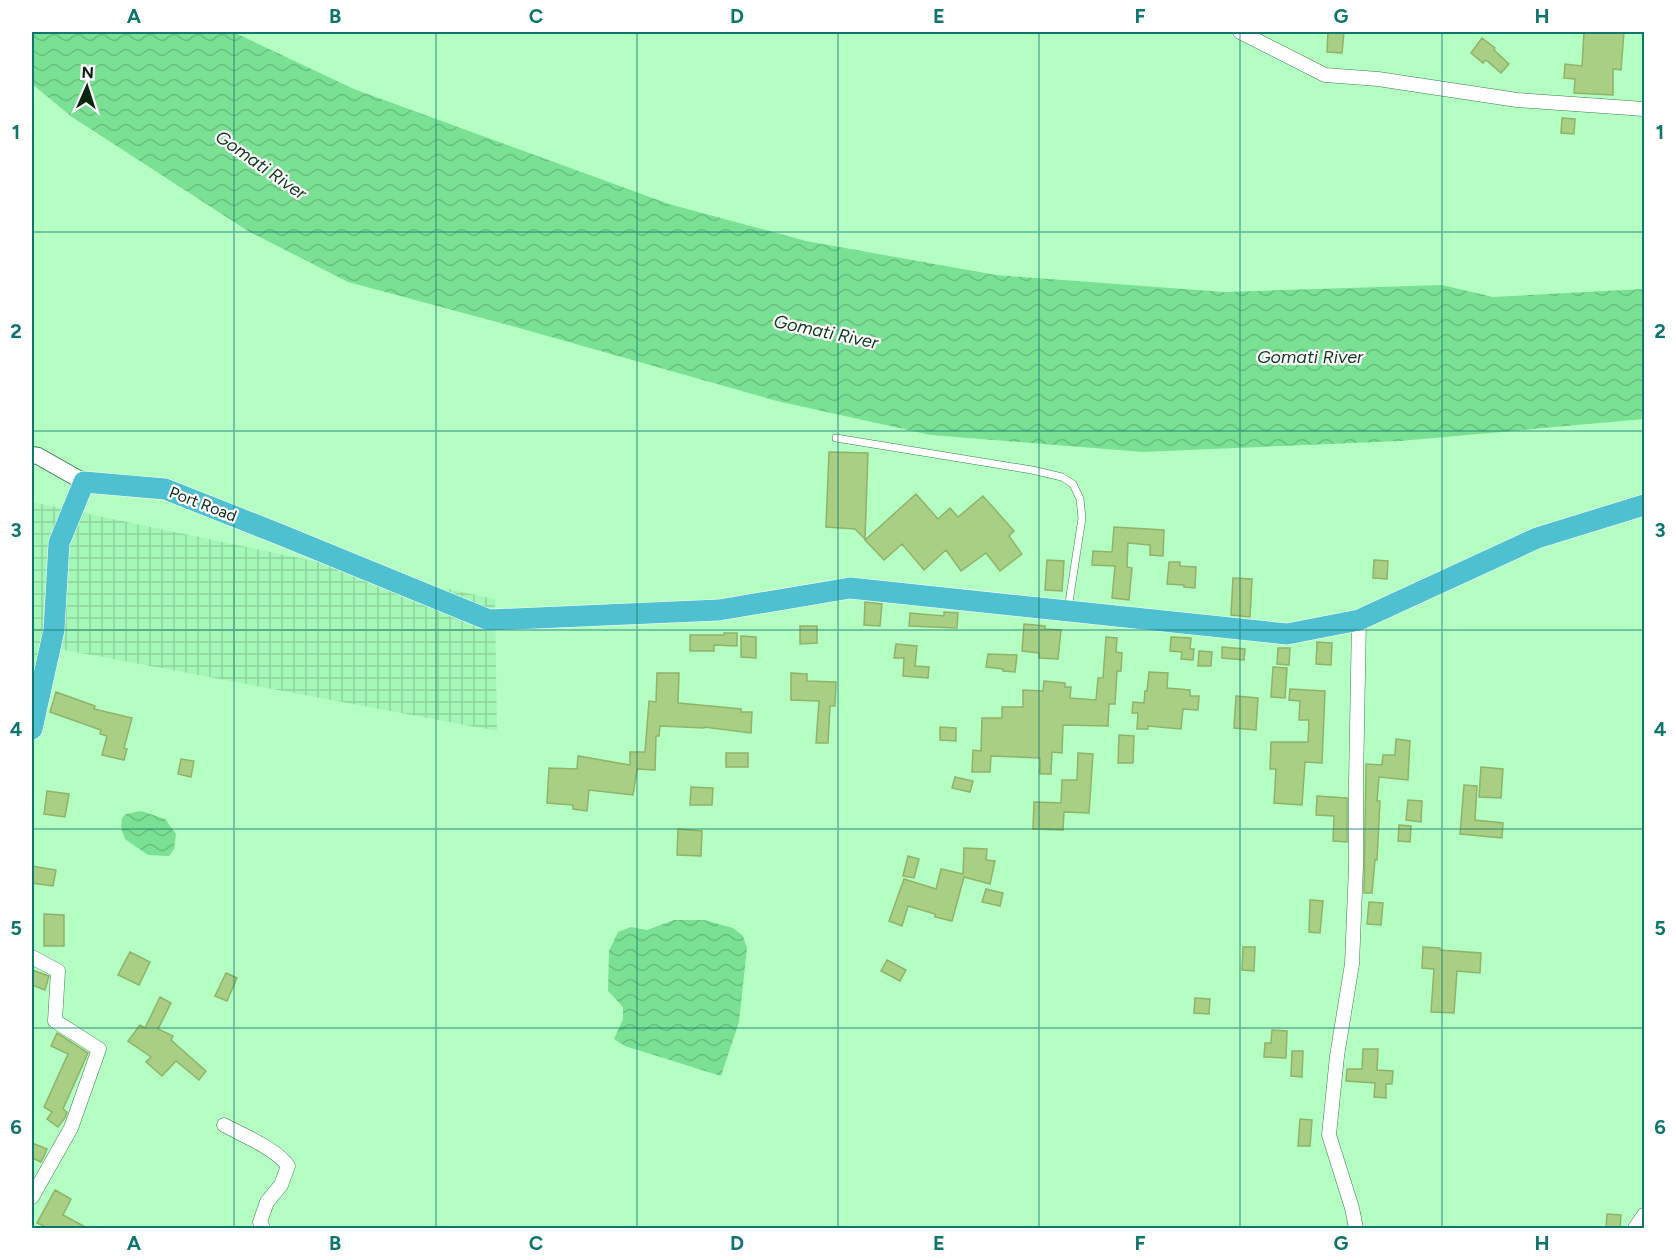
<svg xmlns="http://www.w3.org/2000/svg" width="1676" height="1260" font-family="Figtree,sans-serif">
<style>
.industrial{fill:url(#industrial-grid)}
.water{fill:url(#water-waves)}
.building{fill:#a9cf84;stroke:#8eb369;stroke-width:1.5}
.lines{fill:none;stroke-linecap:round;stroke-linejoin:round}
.service-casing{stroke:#38804c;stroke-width:8}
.minor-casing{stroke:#38804c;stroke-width:15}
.tertiary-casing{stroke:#38804c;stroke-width:18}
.trunk-casing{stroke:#fff;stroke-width:22}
.service{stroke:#fff;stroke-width:7}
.minor{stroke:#fff;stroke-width:14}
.tertiary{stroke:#fff;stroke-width:16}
.trunk{stroke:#4ec0d0;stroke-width:21}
.grid{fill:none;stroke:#0f766e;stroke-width:1.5;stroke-opacity:0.55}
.labels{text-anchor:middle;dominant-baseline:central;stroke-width:4.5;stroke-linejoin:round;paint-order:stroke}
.street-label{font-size:16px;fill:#072610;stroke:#fff}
.water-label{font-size:18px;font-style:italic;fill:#103a1d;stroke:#fff}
.neatline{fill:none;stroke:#0f766e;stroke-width:2}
.grid-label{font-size:20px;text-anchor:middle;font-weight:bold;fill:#0f766e}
</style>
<defs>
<pattern id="industrial-grid" width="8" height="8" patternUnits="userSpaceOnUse" patternTransform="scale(1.5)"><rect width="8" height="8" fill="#a5f7b7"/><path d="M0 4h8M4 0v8" fill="none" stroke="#8dd49c"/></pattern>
<pattern id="water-waves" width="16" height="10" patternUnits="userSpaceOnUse" patternTransform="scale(1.5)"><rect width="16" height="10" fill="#7ae094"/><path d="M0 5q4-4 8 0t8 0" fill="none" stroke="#68c07f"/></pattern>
</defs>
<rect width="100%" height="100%" fill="#b4fec4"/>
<!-- industrial -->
<path class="industrial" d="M32,502l463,97 2,132 -443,-83 -22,70z"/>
<!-- water -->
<path class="water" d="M32,32h201l121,57 315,115 137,37 190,34 228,17 218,-7 51,12 151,-8v130l-244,22 -257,11 -212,-17 -154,-34 -265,-75 -164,-44 -100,-51 -176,-114 -40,-33z
M141,811l24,8 11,15 -2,15 -5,7 -21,-1 -23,-16 -4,-12 1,-9 4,-4z
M674,920h30l29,8 10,8 4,12 -8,74 -18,54 -96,-30 -11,-7 9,-20v-12l-15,-16 1,-40 9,-19 13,-5 16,3z"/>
<!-- building -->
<path class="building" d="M1328,32h16l-2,21 -15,-1z
M1584,32h40l-3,38 -8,-1v26l-39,-2 1,-14 -11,-1 1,-14 17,2z
M1482,38l13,10 -1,2 15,14 -8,9 -15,-13 -3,3 -12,-10z
M1562,118l13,1 -1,15 -13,-1z
M829,452l39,1 -3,86 -10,-10 -29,-2z
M916,494l22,25 12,-11 8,9 25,-21 31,35 -5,5 13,18 -22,17 -14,-18 -25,18 -15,-21 -22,20 -22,-26 -18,16 -19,-20z
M1114,527l50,3 -1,26 -13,-1v-10l-22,-2 -1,24 5,1 -3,32 -17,-2 3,-32 -23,-1 1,-14 19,1z
M1047,560l17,1 -2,30 -17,-1z
M1374,560l14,1 -1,18 -14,-1z
M1169,562h11v4l16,1 -1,21 -11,-1v-2l-17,-1z
M1233,578l19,1 -2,38 -19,-2z
M865,602l17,2 -2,22 -16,-1z
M944,612l14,1 -1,15 -48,-2 1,-13 34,3z
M1024,624l21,2v3l16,1 -3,29 -19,-1v-5l-17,-2z
M800,626h17v17l-17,1z
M724,633h13v13l-23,-1v6h-24v-16h34z
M741,636l15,1v21l-15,-1z
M1106,637l11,1 -1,14 6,1 -1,18h-4l-2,33h-6l-1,22 -45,-1 -1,28 -10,-1 -1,22h-11v-16l-49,-2 -1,16h-18l1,-22 8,1 1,-33h20v-11h21v-17l20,1 1,-10 21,2v4h6l-1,11 26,2 2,-22h5z
M1171,637l20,1 -1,11h4l-1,11 -12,-1 1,-7 -12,-1z
M1317,642l15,1 -1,22 -15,-1z
M896,644l21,2 -2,20 14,1 -1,11 -25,-2 1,-18h-10z
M1222,647l23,2 -1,11 -22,-2z
M1278,648h12l-1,17 -12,-1z
M1199,651l13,1 -1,14h-13z
M988,654l29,1 -2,17 -12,-1v-2l-17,-2z
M1273,667l14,1 -2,30 -14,-1z
M1149,672l19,1 -1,15 23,2v6h9l-1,14 -15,-1 -2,20 -33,-3v3h-11l1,-16h-6l1,-11 11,1 1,-12h2z
M657,673h22l-1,30 43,4 20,2v3h11l-1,21 -47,-6v1l-44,-2 -1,10h-3l-1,34 -18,-1 -4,26 -44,-5 -2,21 -14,-2v-4l-26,-2 2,-35 28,1 1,-13 52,9v-13h15l4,-51 7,1z
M791,673l16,1v7l29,1 -1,24h-5l-2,37h-12l3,-42 -28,-1z
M1290,689l35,2 -3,72 -17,-1 -3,43 -28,-2 2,-34h-6l1,-27h37l1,-22h-10l1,-19 -11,-1z
M56,692l39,14 -1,3 38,9 -8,30 3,1 -3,11 -22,-5 5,-19 -7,-2 1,-4 -51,-18z
M1236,696l22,2 -2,32 -22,-2z
M940,727l16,1v13l-16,-1z
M1119,735l15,1 -1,27h-15z
M1396,739l14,2 -2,39 -29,-3 -2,24h3l-3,59h-2l-3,33h-8l2,-129 16,1 1,-10h12z
M726,753h22v14h-22z
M1078,753l15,1 -4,59 -25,-1 -1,18 -30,-1 1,-27 27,1 1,-23h15z
M181,759l13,2 -3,16 -13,-3z
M1481,767l22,2 -2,29 -22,-1z
M955,777l18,4 -3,11 -18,-4z
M1464,785l13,1 -2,34 28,3 -1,15 -42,-4z
M691,787l22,1 -1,17h-22z
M47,791l22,3 -4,23 -21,-3z
M1317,796l30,2v44l-14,-1 1,-25 -18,-1z
M1408,800l14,1 -1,21 -15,-2z
M1399,825l12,1 -1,16 -12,-1z
M678,829l24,2 -1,25 -24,-1z
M964,848l23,1 -1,11 9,1 -5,23 -26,-7 -12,44 -17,-4v-3l-27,-8 -6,20 -13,-5 15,-42 32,10 5,-20 22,5z
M908,856l11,3 -5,19 -11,-2z
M32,866l24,4 -3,16 -21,-3z
M986,889l17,4 -3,13 -18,-4z
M1310,900l13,1 -3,32 -11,-1z
M1369,902l14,1 -2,22 -14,-1z
M44,914l20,1v31h-20z
M1243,947h12l-1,24 -12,-1z
M1423,947l17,1v2l41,3 -1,20 -23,-2 -3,42 -23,-1 3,-43 -12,-1z
M130,952l20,10 -11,23 -21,-10z
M887,960l19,10 -6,11 -19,-10z
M32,970l17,6 -4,14 -13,-5z
M226,973l11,5 -10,23 -12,-5z
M160,997l11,6 -13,26 15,7 -2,4 35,31 -7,9 -23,-19 -14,15 -16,-14 5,-5 -23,-16 12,-16 5,3z
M1195,998l15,1 -1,15 -15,-1z
M1272,1030l15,1 -1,27 -22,-1 1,-14h6z
M57,1033l31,20 -25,56 4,3 -2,6 -7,9 -11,-8 5,-7 -8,-5 24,-53 -17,-8z
M1363,1049h15l-1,21 16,1 -1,13h-6v14l-12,-1 1,-14 -29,-2 1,-12h15z
M1292,1051h11l-1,26 -11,-1z
M1300,1119l12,1 -2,26h-12z
M32,1143l15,6 -6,13 -9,-4z
M55,1190l16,9 -8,16 24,13h-39l-11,-5z
M1607,1214l14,1 -1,13h-14z"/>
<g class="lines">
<!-- service casing -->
<g class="service-casing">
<path id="service" d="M836,438l196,32 30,7 11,7 7,15 2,19 -14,91"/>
</g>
<!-- minor casing -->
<g class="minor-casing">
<path id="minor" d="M1240,32l85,43 53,4 139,21 127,9
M32,957l26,14 -3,50 44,28 -28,79 -39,69
M224,1125c18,10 53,24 64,41l-7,19 -14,17 -7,20 3,6
M1356,1228l-4,-20 -23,-73 8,-79 15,-92 4,-98v-83l3,-163
M1635,1228l9,-13"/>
</g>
<!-- tertiary casing -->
<g class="tertiary-casing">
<path id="tertiary" d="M32,455l6,1 46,26"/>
</g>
<!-- trunk casing -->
<g class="trunk-casing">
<path id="trunk" d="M32,729l22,-99 5,-87 25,-61 81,7 114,45 210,86 230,-10 131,-22 437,46 72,-14 178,-82 107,-33"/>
</g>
<!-- service -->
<use href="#service" class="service"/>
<!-- minor -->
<use href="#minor" class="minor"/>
<!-- tertiary -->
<use href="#tertiary" class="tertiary"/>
<!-- trunk -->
<use href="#trunk" class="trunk"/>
</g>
<!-- grid -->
<path class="grid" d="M234,32v1196M436,32v1196M637,32v1196M838,32v1196M1039,32v1196M1240,32v1196M1442,32v1196M32,232h1612M32,431h1612M32,630h1612M32,829h1612M32,1028h1612"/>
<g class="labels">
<!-- street labels -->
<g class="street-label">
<text transform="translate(203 504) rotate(21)">Port Road</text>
</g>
<!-- water labels -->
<g class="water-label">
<text transform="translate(261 165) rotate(35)">Gomati River</text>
<text transform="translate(826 332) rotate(12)">Gomati River</text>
<text x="1310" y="357">Gomati River</text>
</g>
</g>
<!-- border -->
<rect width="1676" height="1260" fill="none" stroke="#ffffff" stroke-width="66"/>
<!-- north arrow -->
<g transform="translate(87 87) rotate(3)" stroke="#ffffff" stroke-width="4.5" paint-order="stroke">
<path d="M0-4.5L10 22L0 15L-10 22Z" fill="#072610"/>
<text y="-9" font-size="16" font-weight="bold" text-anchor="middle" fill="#072610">N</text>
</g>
<rect x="33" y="33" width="1610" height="1194" class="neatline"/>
<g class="grid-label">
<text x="134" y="23">A</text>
<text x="335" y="23">B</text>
<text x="536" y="23">C</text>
<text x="737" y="23">D</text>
<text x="939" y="23">E</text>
<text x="1140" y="23">F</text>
<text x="1341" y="23">G</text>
<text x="1542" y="23">H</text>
<text x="16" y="139">1</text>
<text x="1660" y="139">1</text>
<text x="16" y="338">2</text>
<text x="1660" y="338">2</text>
<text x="16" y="537">3</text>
<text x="1660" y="537">3</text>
<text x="16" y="736">4</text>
<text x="1660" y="736">4</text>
<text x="16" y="935">5</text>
<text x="1660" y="935">5</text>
<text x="16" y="1134">6</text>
<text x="1660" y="1134">6</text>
<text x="134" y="1250">A</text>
<text x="335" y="1250">B</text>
<text x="536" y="1250">C</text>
<text x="737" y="1250">D</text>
<text x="939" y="1250">E</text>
<text x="1140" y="1250">F</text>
<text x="1341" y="1250">G</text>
<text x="1542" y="1250">H</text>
</g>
</svg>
